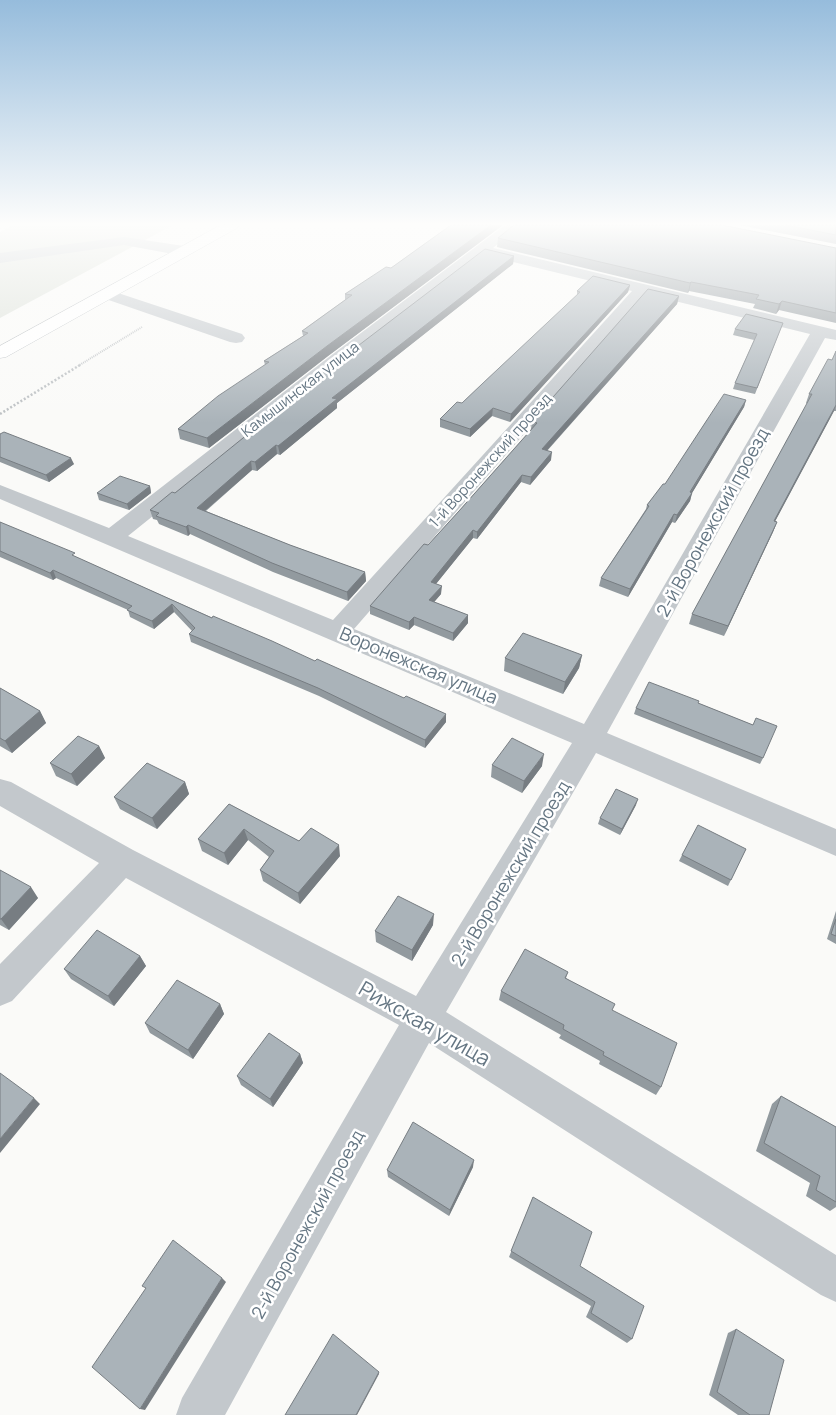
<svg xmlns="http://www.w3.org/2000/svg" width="836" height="1415" font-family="Manrope,sans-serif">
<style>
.green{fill:#dadfd7}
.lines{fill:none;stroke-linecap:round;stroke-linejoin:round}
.major-casing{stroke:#b5babe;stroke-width:1}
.path-far1{stroke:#bbbfc2;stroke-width:2;stroke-dasharray:1 1;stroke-linecap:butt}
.path{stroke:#bbbfc2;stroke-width:2.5;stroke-dasharray:2 2;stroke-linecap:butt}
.minor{fill:#c3c8cc;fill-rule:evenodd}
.major{fill:#fff;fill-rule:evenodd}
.wall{fill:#929a9f}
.shaded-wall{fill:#777d82}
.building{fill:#aab3b9;stroke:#777d82}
.labels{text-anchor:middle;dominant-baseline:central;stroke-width:5;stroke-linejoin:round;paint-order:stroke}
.far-street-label{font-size:15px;fill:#657683;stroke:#fff}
.street-label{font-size:18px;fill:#657683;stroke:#fff}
.near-street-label{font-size:21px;fill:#657683;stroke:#fff}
</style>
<rect width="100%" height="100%" fill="#fafaf8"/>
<!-- green -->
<path class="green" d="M13,225h160l-173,93v-86z"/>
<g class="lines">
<!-- major casing -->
<g class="major-casing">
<path id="major" d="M221,225h18l-2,3 -231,129 -6,1v-12z"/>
</g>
<!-- path-far1 -->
<path class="path-far1" d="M78,366l64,-39"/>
<!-- path -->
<path class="path" d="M0,414l80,-49"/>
<!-- minor -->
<path class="minor" d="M505,225h16l-28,23 343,82v10l-11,-2 -218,395 229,96v27l-240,-103 -150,259 390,243v47l-15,-7 -392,-252 -204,372h-49l6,-17 217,-373 -273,-147 -114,123 -12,5v-42l99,-101 -99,-57v-27l11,3 122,68 283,146 156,-253 -572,-244v-14l109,43 220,-171zM484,255l148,36 -299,329 -205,-84 213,-171zM646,294l164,40 -226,390 -230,-95z
M124,237l60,9 5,2 3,3 -3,3 -5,2 -60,-11 -124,18v-10z
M106,289l136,45 3,4 -3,4 -6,1 -6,-1 -130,-45 -2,-3 2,-3z"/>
<!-- major -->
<use href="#major" class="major"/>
</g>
<!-- wall -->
<path class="wall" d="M451,225h52l-175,131 -119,92 -29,-9 -2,-10 87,-64 -1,-4 39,-25 -1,-5 43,-31v-6l46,-26z
M739,225h97v19z
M498,238l338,10v75l-57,-13 -3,4 -23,-6 2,-4 -66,-13 -1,2 -191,-46z
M514,256l-1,8 -176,139v5l-57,47 -3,-1 -20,17 -5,-1 -46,41 84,34 75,27 1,9 -18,20 -75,-29 -83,-38 -2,2 -29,-12 -2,-4 -4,-1 -3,-9z
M630,285l-2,7 -118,130 -18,-6 -22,21 -30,-10v-8l22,-16 20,-19 95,-89v-4z
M679,296l-2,8 -130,147 4,9 -21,25 -9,-3 -44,57 -4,-1 -37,46 5,10 -7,8 34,13v8l-15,18 -39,-16 -5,5 -39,-16v-8l58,-61 31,-34 73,-82h-1l1,-8z
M783,323l-28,71 -22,-5 2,-6 19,-43 -21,-5 2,-6z
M836,351v60h-2l-59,110 2,1 -4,10 -49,104 -35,-12 3,-10 115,-210 -1,-1 3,-9 23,-34z
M746,400l-2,7 -52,86 -2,8 -15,22 -3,-1 -44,75 -29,-11 2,-8 45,-69 1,-4 18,-21z
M0,434l74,30 -25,18 -49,-20z
M150,486l1,7 -22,17 -30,-10 -2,-7z
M0,522l76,35 370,165 -21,26 -106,-52 -128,-54 -2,-8 3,-3 -18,-19 -20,17 -24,-12 -2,-7 -72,-32 -3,2 -53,-23z
M582,655l-3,13 -16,26 -59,-23 1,-13z
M0,688l40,23 6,12 -34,30 -12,-7z
M698,703l55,22 10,33 -3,6 -126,-50 2,-6z
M99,746l6,12 -28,28 -21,-10 -6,-13z
M492,765l50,1 -20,27 -31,-16z
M185,782l4,12 -32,35 -37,-20 -6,-12z
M229,804l70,37 41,15 -40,48 -37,-23 -3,-11 9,-13 -21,-17 -20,25 -26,-14 -4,-12z
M636,805l-16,30 -22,-11 2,-6z
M746,849l-18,37 -49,-25 3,-6z
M0,870l38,28 -29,32 -9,-5z
M836,911v33l-9,-5z
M433,925l-21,36 -36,-19 -1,-11z
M140,956l6,10 -32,40 -43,-27 -7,-10z
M568,972l-2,6 46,32 49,77 -5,8 -57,-31 1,-3 -41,-23 2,-3 -62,-35 2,-9z
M220,1004l4,10 -31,45 -43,-26 -5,-10z
M300,1054l3,9 -30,44 -32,-22 -4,-9z
M781,1096l55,31v80l-6,4 -24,-15 4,-13 -54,-32 16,-47z
M473,1167l-24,49 -61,-39 -1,-7z
M533,1197l47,69 52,73 -5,4 -41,-26 5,-11 -82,-49z
M736,1329l33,86h-31l-29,-20 19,-62z"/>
<!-- shaded-wall -->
<path class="shaded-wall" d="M491,225h12l-175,131 -119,92 -2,-10 120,-92z
M514,256l-1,8 -176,139v5l-57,47 -2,-9 54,-48z
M691,282l-2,9 -1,2 2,-10z
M630,285l-2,7 -118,130 1,-8z
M679,296l-2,8 -136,153 1,-8z
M782,301l-3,9 -3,4 3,-10z
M746,400l-2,7 -52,86 -2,8 -15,22 2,-8z
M836,405l-2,6 -64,120 4,-10z
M493,408l-1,8 -22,21v-8z
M276,445l1,9 -20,17 -2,-9z
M552,452l-1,8 -21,25 1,-8z
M71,458l3,6 -25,18 -3,-7z
M251,461l1,9 -53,46 -2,-8z
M522,475l-1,7 -44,57v-7z
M150,486l1,7 -22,17 -2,-6z
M674,514l-2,8 -44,75 2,-8z
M777,522l-4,10 -49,104 4,-10z
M188,525l2,9 -2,2 -2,-9z
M473,530v8l-42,52v-8z
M53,570l3,8 -3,2 -3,-7z
M365,572l1,9 -18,20 -1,-9z
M442,586l-1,8 -12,14v-8z
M172,604l2,8 -20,17 -2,-8z
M468,615v8l-15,18v-8z
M414,617v8l-5,5v-8z
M582,655l-3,13 -16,26 2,-12z
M40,711l6,12 -34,30 -7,-12z
M446,714v8l-21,26v-8z
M99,746l6,12 -28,28 -6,-12z
M544,754l-2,12 -20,27 2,-12z
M185,782l4,12 -32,35 -5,-11z
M638,799l-2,6 -16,30 2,-6z
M244,829l4,11 -20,25 -4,-12z
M339,845l1,11 -40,48 -2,-11z
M31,887l7,11 -29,32 -8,-11z
M434,914l-1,11 -21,36v-11z
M140,956l6,10 -32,40 -6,-10z
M220,1004l4,10 -31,45 -5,-9z
M300,1054l3,9 -30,44 -3,-8z
M34,1098l6,6 -40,49v-14z
M474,1160l-1,7 -24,49 1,-6z
M222,1278l4,4 -81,128 -5,-1z
M379,1372v2l-22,41h-1z"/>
<!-- building -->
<path class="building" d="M451,225h40l-164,121 -120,92 -29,-9 40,-33 51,-34 -5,-1 44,-28 -6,-2 50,-36 -7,-1 41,-27 5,1z
M514,225h208l114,23v65l-54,-12 -3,3 -23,-5 3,-4 -68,-13 -1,1 -192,-45z
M785,225h51v10z
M485,249l29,7 -182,142 5,1 -59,47 -2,-1 -21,17 -4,-1 -54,47 93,37 75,27 -18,20 -75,-29 -84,-38 -2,2 -30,-11 3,-3 -9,-3 22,-18 3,1 167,-135z
M593,276l37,9 -119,129 -18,-6 -23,21 -30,-10 17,-17 5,1 20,-19 98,-92 -3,-1z
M648,289l31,7 -137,153 10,3 -21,25 -9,-2 -45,57 -4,-2 -42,52 11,4 -13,14 39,15 -15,18 -39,-16 -5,5 -39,-16 54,-62 4,1 31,-34 78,-88 -5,-2z
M746,314l37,9 -26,65 -22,-5 22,-49 -22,-5z
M836,351v54l-62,116 3,1 -49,104 -36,-12 120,-220h-3l19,-35 4,1z
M724,394l22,6 -56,92 2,1 -15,22 -3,-1 -44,75 -29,-11 48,-72 -2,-1 16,-21h2z
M4,432l67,26 -25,17 -46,-18v-23z
M120,476l30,10 -23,18 -30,-11z
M0,522l75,31 -3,2 140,63 1,-2 59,25 43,20 2,-2 87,39 2,-2 40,18 -21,26 -107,-52 -129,-54 6,-6 -23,-24 -20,17 -25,-11 5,-4 -79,-36 -3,3 -50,-22z
M523,633l59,22 -17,27 -60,-24z
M649,682l50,19 -1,2 55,22 3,-7 21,8 -14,32 -127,-50z
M0,688l40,23 -35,30 -5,-3z
M78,736l21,10 -28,28 -21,-11z
M512,738l32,16 -20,27 -32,-16z
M147,763l38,19 -33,36 -38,-21z
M616,789l22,10 -16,30 -22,-11z
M229,804l70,37 12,-13 28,17 -41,48 -38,-23 14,-19 -30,-22 -20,24 -26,-14z
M698,825l48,24 -15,31 -49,-25z
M0,870l31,17 -30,32h-1z
M398,896l36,18 -22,36 -37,-19z
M836,919v17l-5,-2z
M97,930l43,26 -32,40 -44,-27z
M525,949l43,23 -3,6 50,26 -3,6 65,33 -16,44 -58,-32 1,-3 -41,-23 1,-4 -63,-34z
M177,980l43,24 -32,46 -43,-27z
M269,1033l31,21 -30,45 -33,-23z
M0,1073l34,25 -34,41z
M781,1096l55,31v75l-20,-12 4,-14 -56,-33z
M413,1122l61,38 -24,50 -63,-40z
M533,1197l59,35 -12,34 64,40 -12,33 -41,-26 4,-11 -84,-51z
M173,1240l49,38 -82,131 -48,-42 54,-79 -4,-2z
M736,1329l48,31 -15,55h-19l-33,-23z
M333,1334l46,38 -23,43h-71z"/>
<!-- sky -->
<linearGradient id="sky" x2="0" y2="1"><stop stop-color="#96bcdc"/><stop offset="0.53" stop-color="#fdfdfc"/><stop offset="1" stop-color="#fdfdfc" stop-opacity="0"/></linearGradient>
<rect width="836" height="423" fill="url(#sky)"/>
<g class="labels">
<!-- far-street labels -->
<g class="far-street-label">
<text transform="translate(300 389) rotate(-38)">Камышинская улица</text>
<text transform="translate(490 460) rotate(-48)">1-й Воронежский проезд</text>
</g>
<!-- street labels -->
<g class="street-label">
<text transform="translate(712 522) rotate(-61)">2-й Воронежский проезд</text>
<text transform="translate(419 665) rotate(23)">Воронежская улица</text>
<text transform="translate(510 873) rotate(-59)">2-й Воронежский проезд</text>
<text transform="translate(307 1224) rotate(-61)">2-й Воронежский проезд</text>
</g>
<!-- near-street labels -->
<g class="near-street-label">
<text transform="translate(425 1023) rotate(30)">Рижская улица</text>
</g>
</g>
</svg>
